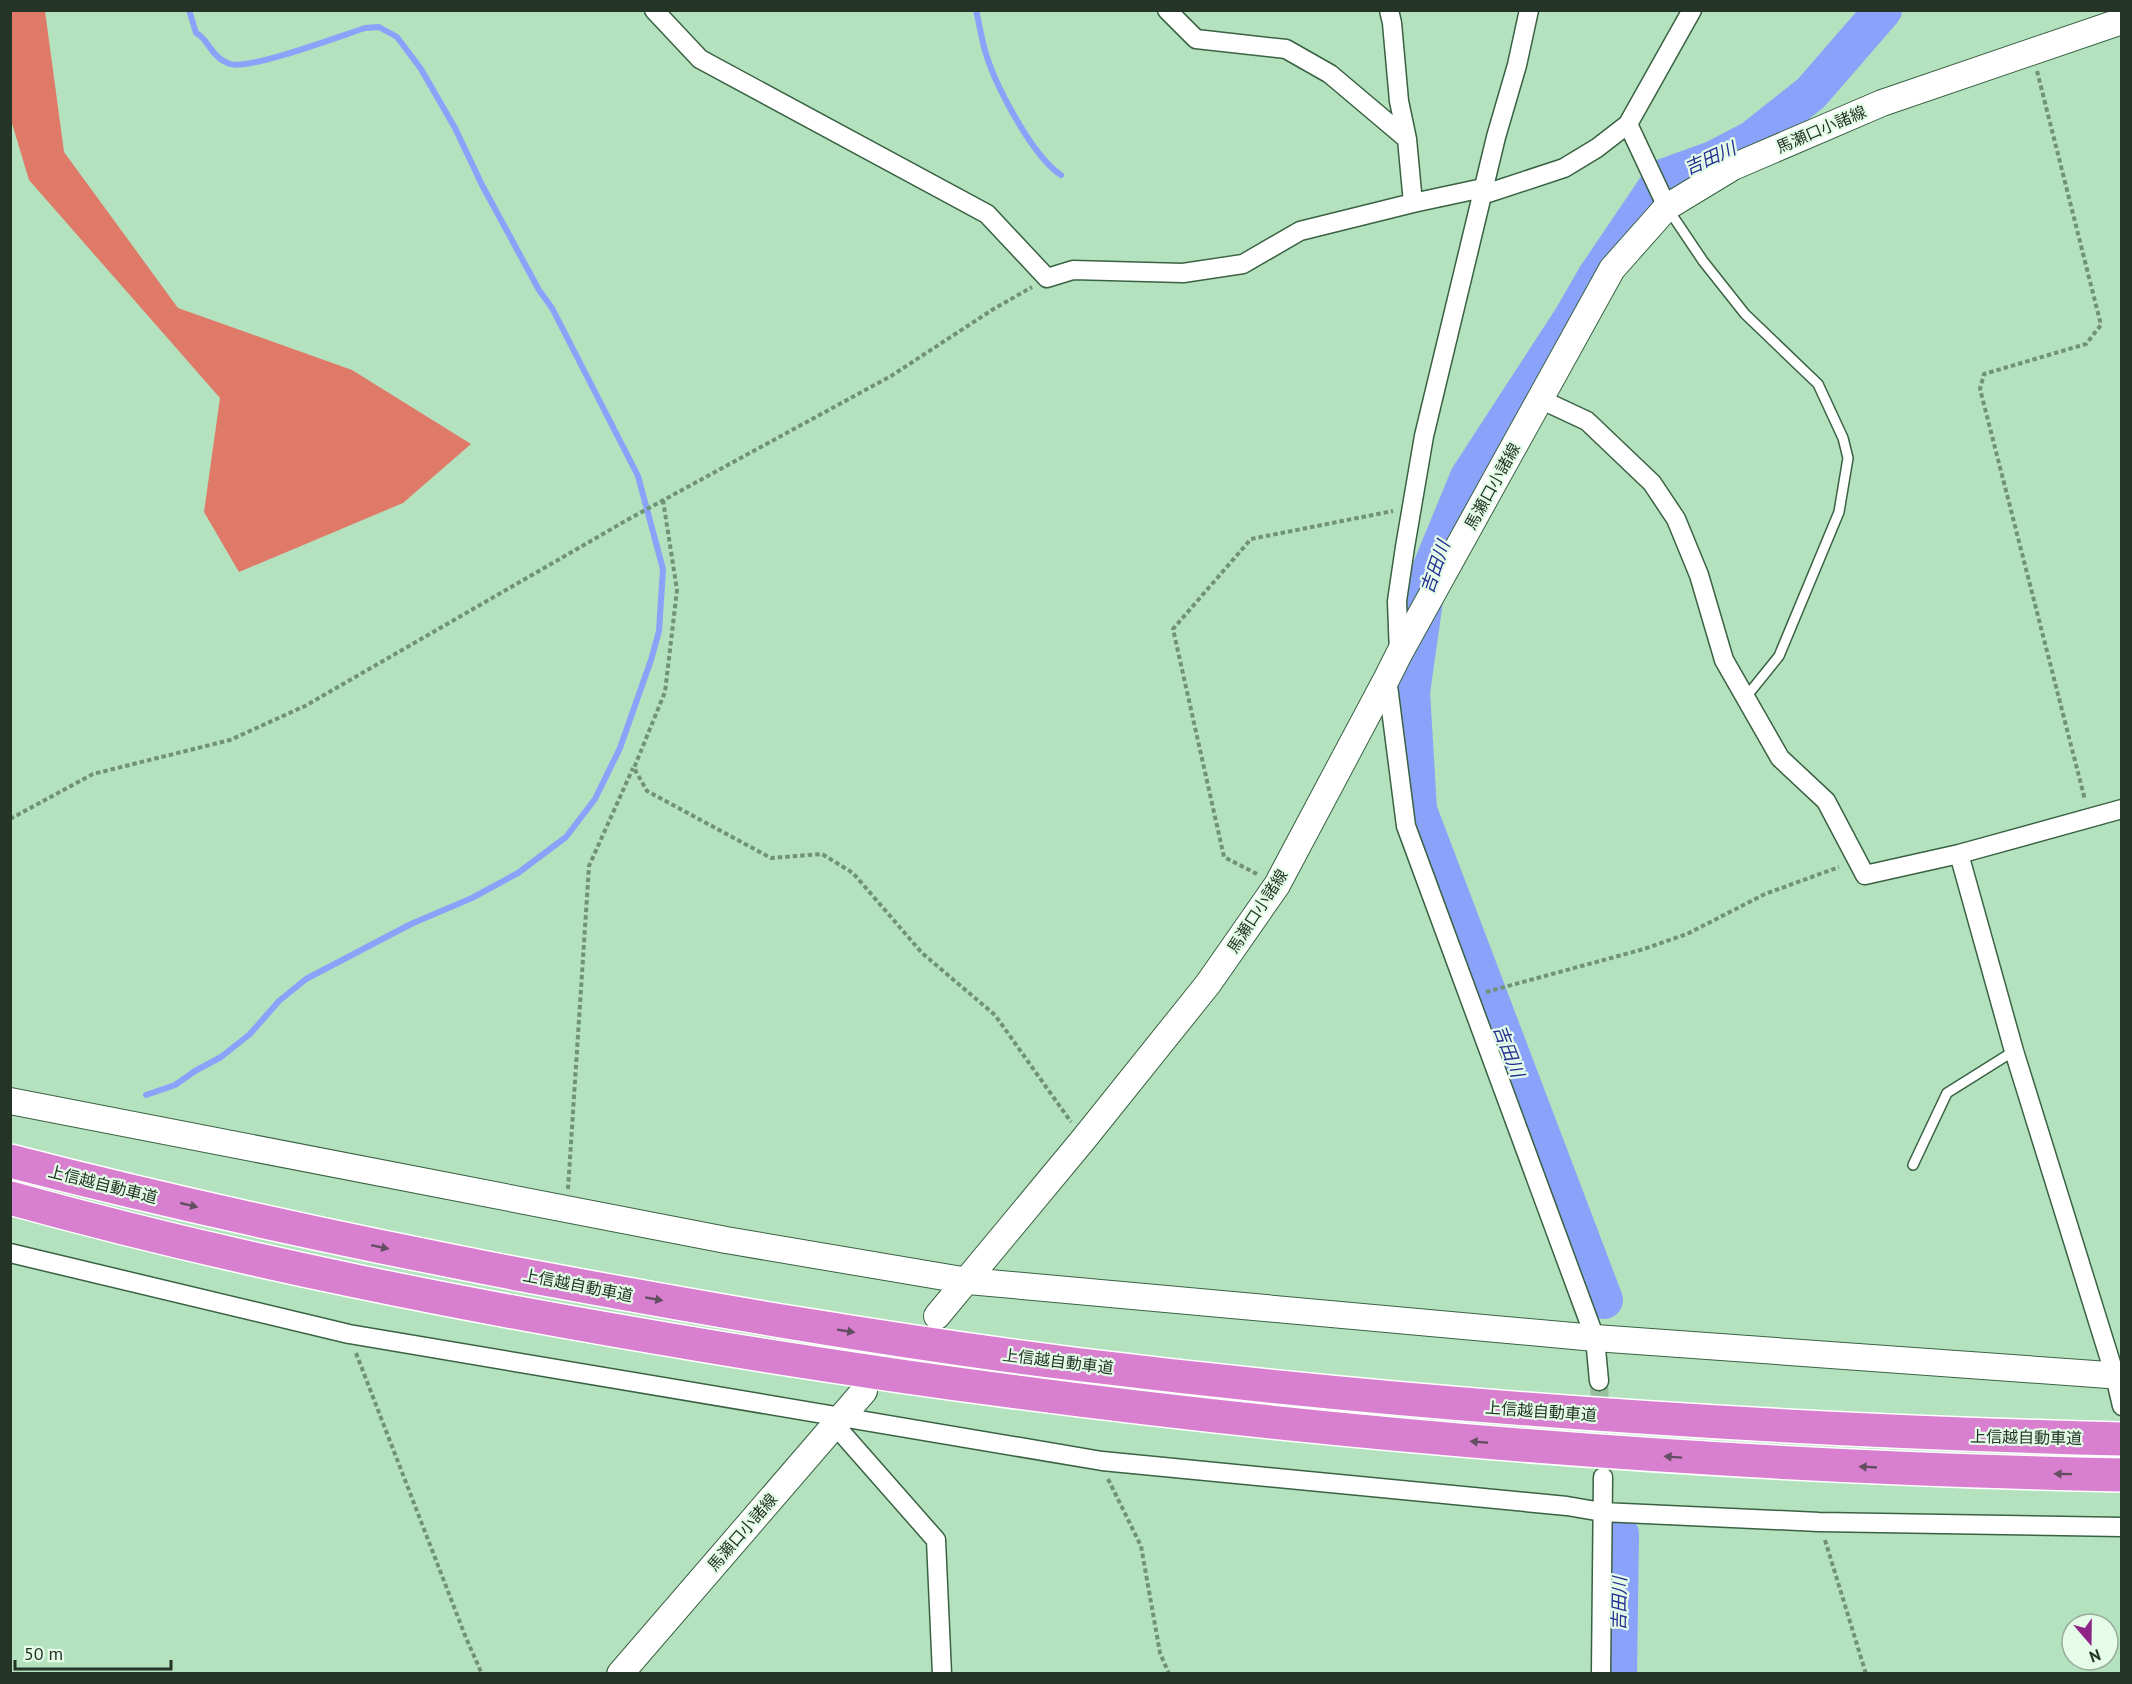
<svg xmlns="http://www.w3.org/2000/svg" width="2132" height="1684" font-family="'PT Sans','Noto Sans JP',sans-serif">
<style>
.forest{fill:#df7a68}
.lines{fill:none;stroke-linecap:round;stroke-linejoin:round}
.stream{stroke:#8aa2f9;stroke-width:6}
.river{stroke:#8aa2f9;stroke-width:38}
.street-tunnel{stroke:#97bfa0;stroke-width:18;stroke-dasharray:18 9;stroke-linecap:butt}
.lane-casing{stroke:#396243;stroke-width:12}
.street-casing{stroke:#396243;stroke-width:21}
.secondary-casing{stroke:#396243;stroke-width:28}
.highway-casing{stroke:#fff;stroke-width:36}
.path{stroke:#729278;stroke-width:4;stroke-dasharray:4.5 3;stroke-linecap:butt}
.lane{stroke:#fff;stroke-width:9}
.street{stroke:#fff;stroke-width:18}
.secondary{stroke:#fff;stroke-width:26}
.highway{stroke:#d87fcf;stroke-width:33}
.oneway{fill:#634f62}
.labels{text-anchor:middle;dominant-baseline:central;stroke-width:4.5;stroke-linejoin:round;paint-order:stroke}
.street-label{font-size:16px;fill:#243527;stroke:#e5fce9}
.water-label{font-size:18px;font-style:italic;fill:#243091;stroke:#e5fce9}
</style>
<rect width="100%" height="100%" fill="#b4e1be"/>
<!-- forest -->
<path class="forest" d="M10,11h35l19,141 114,156 174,62 119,74 -68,59 -164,69 -35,-60 16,-114 -191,-218 -18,-60z"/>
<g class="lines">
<!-- stream -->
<path class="stream" d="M976,10c3,13 5,25 8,37 9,35 48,109 77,128
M146,1095l29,-10 20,-14 26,-14 29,-23 29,-33 27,-22 105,-55 61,-26 46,-25 48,-36 29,-38 25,-51 31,-88 8,-29 4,-62 -25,-93 -86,-168 -13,-18 -57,-105 -27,-57 -34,-59 -24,-32 -18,-10 -14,1c-25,8 -115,42 -135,36 -19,-6 -22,-26 -34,-31l-7,-23"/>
<!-- river -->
<path class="river" d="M1604,1300l-186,-490 -7,-118 15,-106 3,-12 40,-97 104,-160 23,-40 67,-99 50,-18 40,-21 58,-46 72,-83
M1618,1674l2,-140"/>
<!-- street-tunnel -->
<path class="street-tunnel" d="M1599,1381l3,76"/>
<!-- lane casing -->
<g class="lane-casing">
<path id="lane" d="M1668,209l35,52 42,53 73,70 25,54 5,20 -9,54 -60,144 -33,41
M1913,1165l34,-72 67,-42"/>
</g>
<!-- street casing -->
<g class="street-casing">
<path id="street" d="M654,10l46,49 287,155 60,64 26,-8 110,3 60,-9 57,-33 113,-28 70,-15
M1167,10l29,29 90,10 44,25 77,65
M1389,10l3,13 7,78 8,38 6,64
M1628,124l39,83
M1482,195l82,-27 33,-20 31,-24 64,-114
M1540,399l47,22 65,62 24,36 23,56 25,85 56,98 46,43 39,74 94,-21 55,197 101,325 7,30
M1399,654l-2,-53 8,-54 19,-111 72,-299 21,-72 12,-55
M1387,678l19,148 189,512 4,43
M1959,854l163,-45
M10,1253l339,81 753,127 465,45 35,6 217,10 303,5
M834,1424l102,116 6,134
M1601,1674l2,-197"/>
</g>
<!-- secondary casing -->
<g class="secondary-casing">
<path id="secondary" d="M10,1101l716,139 242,41 627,57 527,38
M937,1316l146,-176 125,-156 69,-99 110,-207 12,-24 213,-385 55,-62 66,-40 149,-64 240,-82
M620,1674l244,-283"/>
</g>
<!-- highway casing -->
<g class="highway-casing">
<path id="highway" d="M10,1161c170,44 341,81 513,114 183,34 366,66 551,89 348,43 697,66 1048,75
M10,1198c231,64 467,110 703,149 466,77 936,118 1409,128"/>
</g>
<!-- path -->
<path class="path" d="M2037,71l64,254 -15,19 -102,30 -4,15 105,411
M663,500l14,90 -12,102 -31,76 13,23 124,67 51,-4 31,19 69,80 73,62 76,107
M10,819l83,-45 137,-34 75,-34 322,-186 264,-144 101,-66 40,-23
M1257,874l-33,-17 -51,-228 78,-90 142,-28
M1486,992l158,-43 43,-15 78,-40 74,-27
M568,1189l21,-323 44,-98
M356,1353l110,285 16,36
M1108,1479l33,67 19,107 9,21
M1825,1540l41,134"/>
<!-- lane -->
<use href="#lane" class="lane"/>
<!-- street -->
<use href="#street" class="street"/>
<!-- secondary -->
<use href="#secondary" class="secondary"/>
<!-- highway -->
<use href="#highway" class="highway"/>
</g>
<!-- one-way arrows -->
<defs><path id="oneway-solid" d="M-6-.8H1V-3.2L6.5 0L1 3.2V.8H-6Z" transform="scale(1.5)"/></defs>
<g class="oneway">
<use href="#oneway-solid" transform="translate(189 1205) rotate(13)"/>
<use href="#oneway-solid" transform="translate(380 1247) rotate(12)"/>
<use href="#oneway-solid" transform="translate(654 1299) rotate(10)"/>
<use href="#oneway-solid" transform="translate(846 1331) rotate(9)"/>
<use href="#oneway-solid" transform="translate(1479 1442) rotate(-175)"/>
<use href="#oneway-solid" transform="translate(1673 1457) rotate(-176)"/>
<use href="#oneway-solid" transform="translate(1868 1467) rotate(-177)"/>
<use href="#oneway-solid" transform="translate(2063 1474) rotate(-179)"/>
</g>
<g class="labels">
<!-- street labels -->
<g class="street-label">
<text transform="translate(1821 129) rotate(-23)">馬瀬口小諸線</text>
<text transform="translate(1492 486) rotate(-61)">馬瀬口小諸線</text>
<text transform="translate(1257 911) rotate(-57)">馬瀬口小諸線</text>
<text transform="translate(103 1184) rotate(14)">上信越自動車道</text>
<text transform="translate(578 1285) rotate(11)">上信越自動車道</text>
<text transform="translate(1058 1361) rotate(7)">上信越自動車道</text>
<text transform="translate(1541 1411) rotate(4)">上信越自動車道</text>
<text transform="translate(2026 1437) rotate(1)">上信越自動車道</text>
<text transform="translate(742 1532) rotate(-49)">馬瀬口小諸線</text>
</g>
<!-- water labels -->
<g class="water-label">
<text transform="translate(1710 158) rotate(-24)">吉田川</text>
<text transform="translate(1435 567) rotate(-71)">吉田川</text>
<text transform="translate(1509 1051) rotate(69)">吉田川</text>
<text transform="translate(1619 1604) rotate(-89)">吉田川</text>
</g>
</g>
<!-- border -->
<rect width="2132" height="1684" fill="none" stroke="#243527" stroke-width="24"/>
<!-- north arrow -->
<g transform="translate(2090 1642) rotate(160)"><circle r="28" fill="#e5fce9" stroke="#98ac9b" stroke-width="1.5"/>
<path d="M0-4.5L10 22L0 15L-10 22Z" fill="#8f2487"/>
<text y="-9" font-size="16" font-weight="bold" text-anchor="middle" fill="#243527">N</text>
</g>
<!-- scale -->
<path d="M15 1660v9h156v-9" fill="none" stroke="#243527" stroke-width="3"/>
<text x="24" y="1660" font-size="18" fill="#243527" stroke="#e5fce9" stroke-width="4.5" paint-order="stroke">50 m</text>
</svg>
